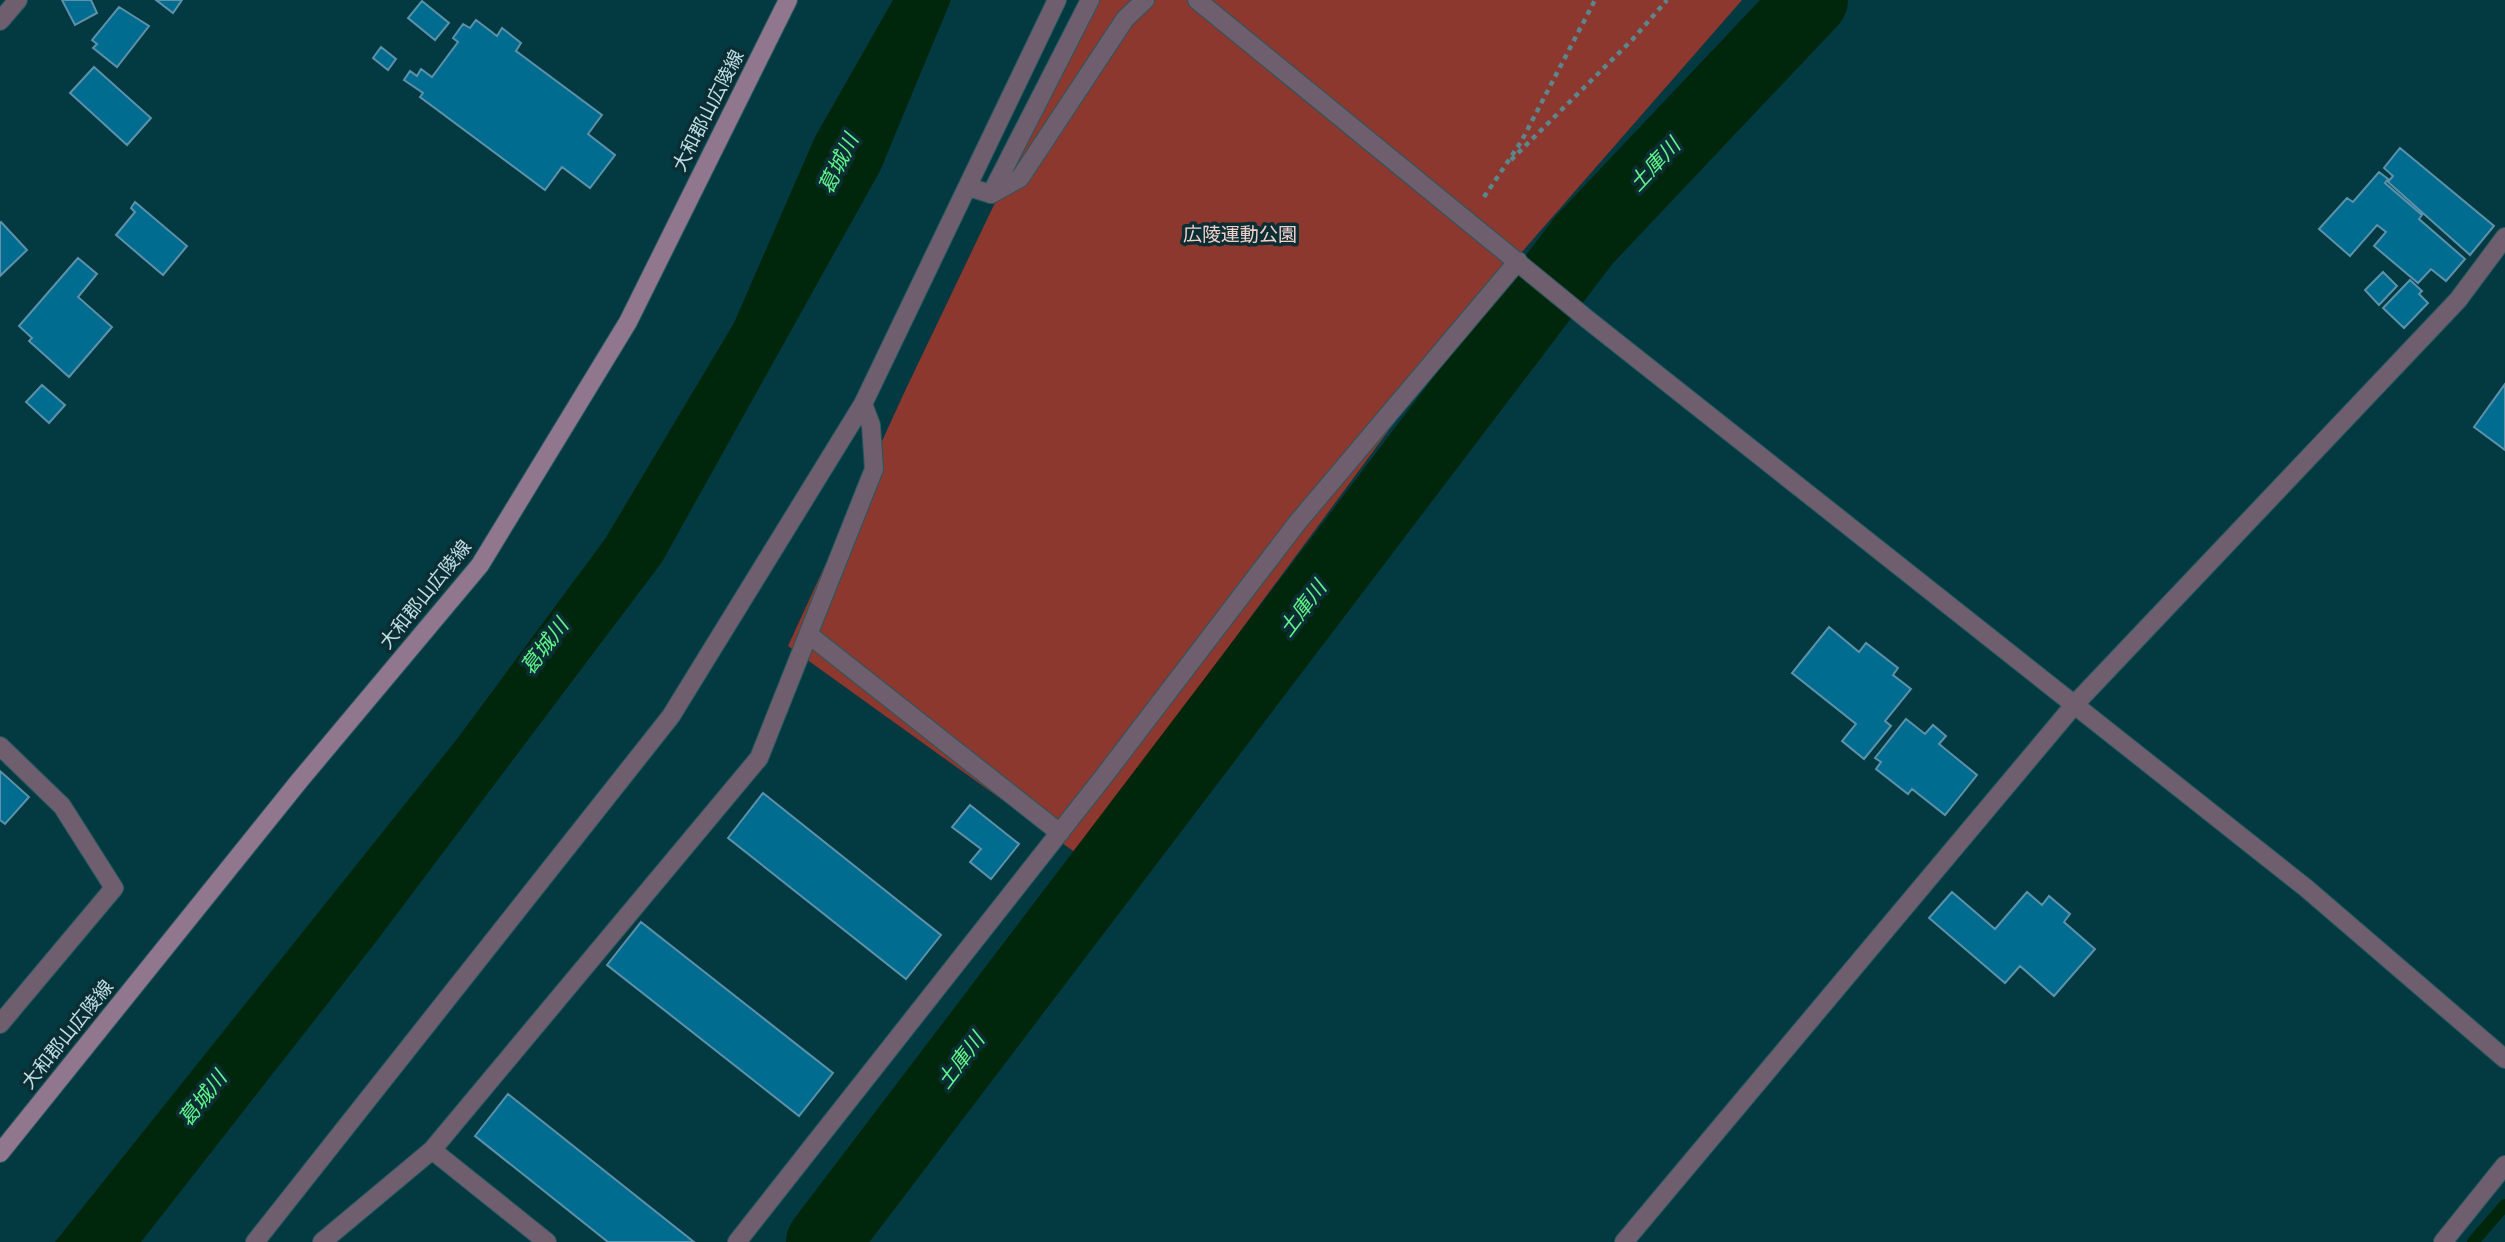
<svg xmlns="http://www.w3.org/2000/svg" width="2505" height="1242" font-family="'Sofia Sans Condensed','Noto Sans JP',sans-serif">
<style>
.green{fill:#8d382e}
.water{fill:#00270b}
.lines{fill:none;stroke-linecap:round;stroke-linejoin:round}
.stream{stroke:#00270b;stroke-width:12}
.river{stroke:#00270b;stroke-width:74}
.building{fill:#006d90;stroke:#5c91aa;stroke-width:2}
.service-casing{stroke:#25585f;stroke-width:20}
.minor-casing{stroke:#25585f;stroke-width:20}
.secondary-casing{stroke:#25585f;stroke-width:20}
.path{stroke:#5a868d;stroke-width:4.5;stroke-dasharray:5 5;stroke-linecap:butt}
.service{stroke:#6f5f6e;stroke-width:18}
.minor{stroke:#6f5f6e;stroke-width:18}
.secondary{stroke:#91778e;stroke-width:18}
.labels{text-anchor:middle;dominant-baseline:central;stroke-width:7;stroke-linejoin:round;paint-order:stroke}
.street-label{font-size:19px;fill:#c0dfe5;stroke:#0b2e34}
.park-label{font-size:19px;fill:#f3d1cb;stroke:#0b2e34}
.water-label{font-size:21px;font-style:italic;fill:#62f68a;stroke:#0b2e34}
</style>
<rect width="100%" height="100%" fill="#033a42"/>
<!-- green -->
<path class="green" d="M1092,0h650l-228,261 -438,592 -288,-207 117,-255z"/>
<!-- water -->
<path class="water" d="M893,0h58l-71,171 -218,391 -287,381 -234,299h-86l402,-503 148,-200 129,-216 81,-186z"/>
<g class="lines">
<!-- stream -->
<path class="stream" d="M2473,1242l32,-37"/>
<!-- river -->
<path class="river" d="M823,1242l761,-1002 227,-240"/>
</g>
<!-- building -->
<path class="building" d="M62,0h29l6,13 -22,12z
M156,0h26l-9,13z
M422,1l27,22 -14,17 -27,-22z
M119,7l30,19 -32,41 -24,-19 4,-4 -5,-4z
M476,20l21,16 5,-8 19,15 -5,8 86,64 -14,19 27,21 -25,33 -28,-21 -17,23 -125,-93 3,-4 -19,-13 6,-9 7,5 4,-7 11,8 26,-35 -5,-4 10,-14 7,4z
M381,47l15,12 -8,11 -15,-12z
M94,67l57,51 -24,27 -57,-52z
M2400,148l94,78 -24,29 -82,-73 5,-6 -9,-8z
M2379,172l9,7 -3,4 37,32 -3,4 46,40 -19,22 -15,-12 -13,14 -44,-37 12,-14 -9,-7 -27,31 -31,-27 28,-31 6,4z
M135,202l52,44 -24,29 -47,-40 19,-23 -4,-4z
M1,222l26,28 -27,26v-53z
M78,258l19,16 -19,23 34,30 -43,50 -40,-36 3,-3 -13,-12z
M2383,272l14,14 -18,19 -14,-15z
M2410,280l12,11 -3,3 9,9 -24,25 -21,-20z
M2505,384v66l-31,-23z
M42,385l23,20 -16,18 -23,-21z
M1829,627l30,25 7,-9 32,25 -5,7 18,14 -26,32 6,5 -27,33 -22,-18 14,-17 -64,-51z
M1906,719l19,15 8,-9 13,11 -7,8 38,31 -32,40 -33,-26 -4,5 -32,-25 5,-7 -6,-4z
M0,771l29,26 -24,27 -5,-4z
M763,793l178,142 -35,44 -178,-141z
M970,805l49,39 -28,35 -21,-17 11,-13 -29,-22z
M1952,892l43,37 32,-37 15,13 7,-9 21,18 -6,8 31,27 -41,47 -34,-30 -15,17 -76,-65z
M641,922l192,151 -34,43 -192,-151z
M508,1094l186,148h-86l-133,-106z"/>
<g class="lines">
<!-- service casing -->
<g class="service-casing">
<path id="service" d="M991,194l99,-194"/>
</g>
<!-- minor casing -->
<g class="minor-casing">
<path id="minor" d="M1197,0l390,319 719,569 199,171
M0,21l18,-21
M968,187l23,7 29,-16 105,-159 20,-19
M808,634l252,199
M0,746l62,60 52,82 -114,136
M432,1150l115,92
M255,1242l416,-526 192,-312 194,-404
M322,1242l110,-92 327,-392 115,-289 -3,-44 -8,-21
M737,1242l364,-462 196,-257 221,-262
M1624,1242l451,-538 383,-404 47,-63
M2443,1242l62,-77"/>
</g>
<!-- secondary casing -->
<g class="secondary-casing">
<path id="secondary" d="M0,1153l300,-373 180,-215 148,-243 160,-322"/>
</g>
<!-- path -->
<path class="path" d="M1511,160l121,-120 35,-40
M1484,197l37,-55 74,-142"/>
<!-- service -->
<use href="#service" class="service"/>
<!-- minor -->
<use href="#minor" class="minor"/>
<!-- secondary -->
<use href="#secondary" class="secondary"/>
</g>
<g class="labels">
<!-- street labels -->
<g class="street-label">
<text transform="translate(709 111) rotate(-63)">大和郡山広陵線</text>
<text transform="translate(426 595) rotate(-51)">大和郡山広陵線</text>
<text transform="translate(68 1035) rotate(-51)">大和郡山広陵線</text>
</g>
<!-- park labels -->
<g class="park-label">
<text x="1240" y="235">広陵運動公園</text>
</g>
<!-- water labels -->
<g class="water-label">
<text transform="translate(839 164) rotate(-64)">葛城川</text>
<text transform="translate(1655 165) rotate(-47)">土庫川</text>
<text transform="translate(1303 609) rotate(-53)">土庫川</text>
<text transform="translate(545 647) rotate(-53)">葛城川</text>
<text transform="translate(961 1061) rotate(-53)">土庫川</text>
<text transform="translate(203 1099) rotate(-52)">葛城川</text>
</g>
</g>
</svg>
